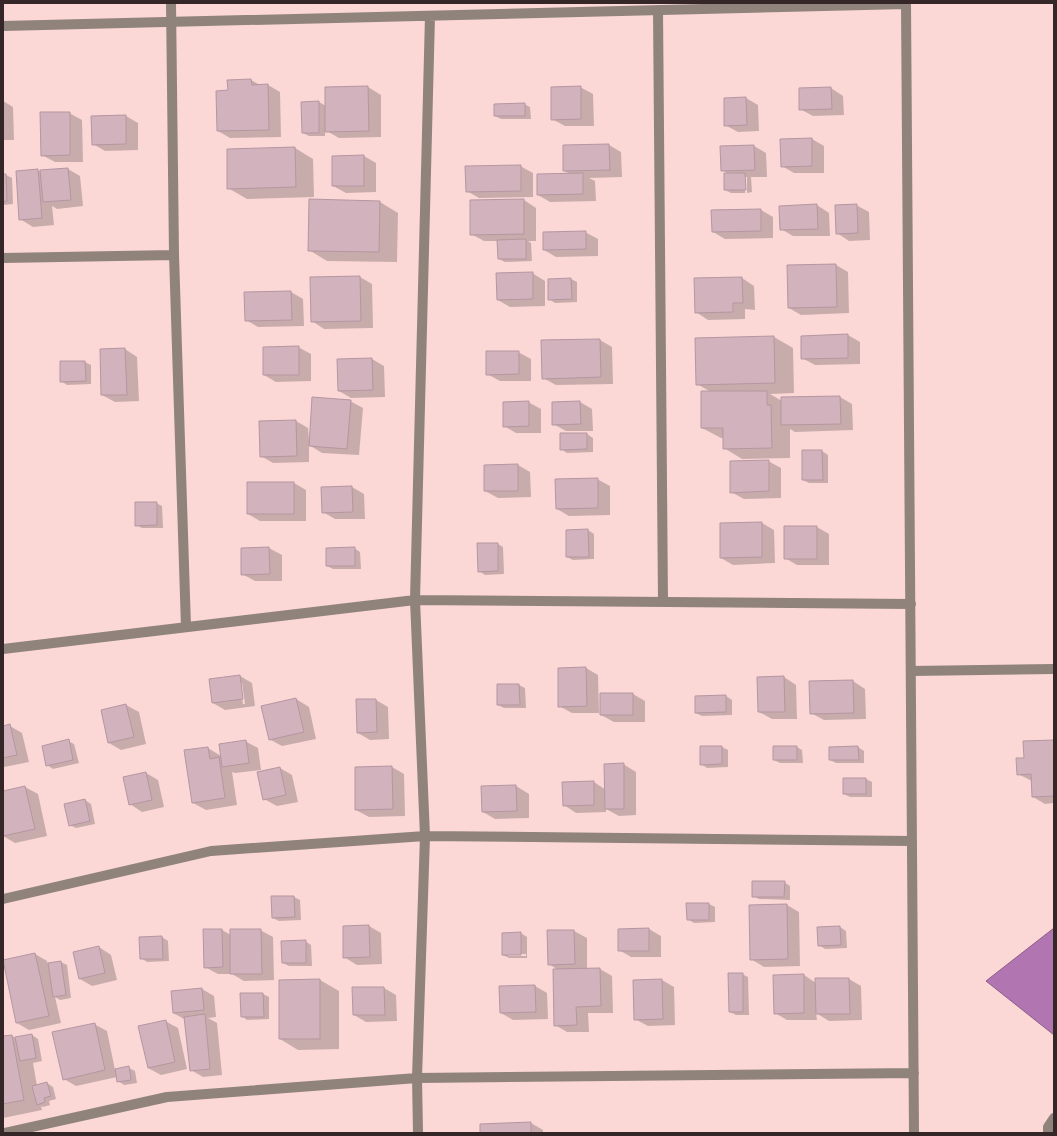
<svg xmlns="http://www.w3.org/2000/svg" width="1057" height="1136" font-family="Karla,sans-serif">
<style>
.water{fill:#b175b2;stroke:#8c5e88}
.shadow{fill:#0003;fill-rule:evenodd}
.building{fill:#d2b2bd;stroke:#b596a1}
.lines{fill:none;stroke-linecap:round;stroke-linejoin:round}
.minor{stroke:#8f837c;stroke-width:10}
</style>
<rect width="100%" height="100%" fill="#fbd7d6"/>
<!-- water -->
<path class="water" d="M1054,928v107l-68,-54z"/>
<!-- shadow -->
<path class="shadow" d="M251,80l9,5h8l12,7 1,45 -51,1 -12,-7 11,-40z
M368,87l13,8v42l-42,1 -14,-8v6h-16l-6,-3 16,-31 7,4v-18z
M580,87l13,7 1,32h-29l-13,-7z
M831,88l12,8 1,19 -31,1 -13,-7z
M746,98l12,7 1,26 -21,1 -13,-7v-26z
M3,101l10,6 1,33h-11z
M524,104l6,3 1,12h-30l-6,-3z
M69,113l13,7 1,42h-28l-13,-7z
M126,116l12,7v27l-33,1 -12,-7z
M812,139l12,7v27h-30l-12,-7z
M609,145l12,7 1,25 -33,1 6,3 1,20 -46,1 -12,-7 32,-21 -6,-3z
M754,146l12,7 1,24h-16l1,15 -5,1v-16h-2v16h-14l-6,-3 4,-16 -7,-4z
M295,148l18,11 1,38 -67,2 -19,-11z
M364,156l12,7v29l-30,1 -13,-7z
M520,166l13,7v24l-54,1 -12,-7z
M68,169l12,7 3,30 -26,3 -5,-3 2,19 -21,2 -13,-8 17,-49 4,2z
M3,175h3l6,3 1,26 -10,1z
M524,200l12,8v33h-8l3,2 1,18 -27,1 -6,-3 -1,-18h-14l-13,-7z
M380,202l18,11 -1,49 -70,-1 -18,-11z
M817,205l12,8 1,23h-37l-12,-7z
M856,205l13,7 1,28 -21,1 -12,-8z
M761,210l12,7v21l-48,1 -12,-7z
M585,232l13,7v17l-42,1 -12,-7z
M836,265l12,7 1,41 -48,2 -12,-7z
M532,273l13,8v25l-35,1 -12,-7z
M360,277l12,7 1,44 -49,1 -12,-8z
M742,278l12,8 1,24 -10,-1v10l-37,1 -12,-8z
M571,279l6,3v20l-22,1 -6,-4v-19z
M291,292l12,7 1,27 -46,1 -12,-7z
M848,335l12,7v22l-45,1 -13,-7z
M774,337l19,11 1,45 -24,1 12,7 58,-4 12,7 1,26 -58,2 -5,-3v29l-48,1 -18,-11v-10h-3l-19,-10 9,-36 -14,-8 -1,-45z
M600,340l12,7 1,37 -57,1 -13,-7z
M298,347l13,7v27l-35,1 -12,-7z
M125,349l12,8 2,44 -24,1 -13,-7 -1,-45z
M518,352l13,7v22h-31l-13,-7z
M372,359l12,7 1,31 -34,1 -12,-7z
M85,362l6,3v19l-24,1 -6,-4z
M350,401l13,7 -4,47 -37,-2 -13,-8v17l-36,1 -12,-7 -1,-34 36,-1 12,7 1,12h1z
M528,402l13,7v24h-25l-12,-7z
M580,402l12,7 1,22h-27l-13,-7z
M587,434l6,4v14l-26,1 -6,-4z
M803,451h19l6,4v28h-19l-6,-3z
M768,461l13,7v30l-37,1 -13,-7z
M518,465l12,7 1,25 -33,1 -13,-7z
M597,479l13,7v29l-41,1 -12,-7z
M294,483l12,7v31h-46l-12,-7z
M352,487l12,7 1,25h-30l-12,-7 -1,-24z
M156,503l6,3 1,22h-21l-6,-3z
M762,523l12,7 1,33 -42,2 -12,-7z
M817,527l12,7v31h-32l-12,-7z
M588,530l6,4v25l-21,1 -6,-3z
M498,544l5,3 1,27 -19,1 -6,-4z
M269,548l13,7v26h-27l-13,-7v-25z
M354,548l6,4 1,17h-28l-6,-3z
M586,668l12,7 1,38h-27l-13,-7z
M240,676l12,7 3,23 -30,4 -12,-7zM240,683h2l3,21h-2z
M784,677l12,8 1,34h-25l-13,-7z
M853,681l12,8 1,30 -42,1 -13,-7z
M498,685h21l6,3 1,20h-22l-6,-3z
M633,694l12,7v21h-31l-13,-7z
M726,696l6,4v15l-30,1 -6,-3z
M296,699l13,8 7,32 -34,7 -13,-7z
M376,700l12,7 1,32 -19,1 -12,-7z
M126,705l13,7 7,32 -25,6 -12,-7z
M10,726l12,7 7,29 -25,5 -1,-1v-39z
M68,741l6,3 5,19 -26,6 -6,-4z
M245,741l13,7 3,22 -26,3 -3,-1 5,33 -31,5 -13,-7 15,-55 13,8z
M1054,741v62l-9,1 -12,-7 -1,-16 -14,-7 7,-15z
M722,747l6,3v17l-21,1 -6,-4z
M797,747l5,3 1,13h-23l-6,-3z
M858,747l6,4v12h-28l-6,-3z
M623,764l13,8v43l-17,1 -13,-7v3l-30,1 -12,-8 30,-23 12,8z
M392,767l12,7 1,42 -36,1 -13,-7z
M280,768l12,7 6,27 -21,4 -13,-7z
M146,773l12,7 6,27 -22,5 -12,-8z
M844,779h22l6,3v15h-22l-6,-3z
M516,786l13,8v24l-34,1 -12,-7 -1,-25z
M25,787l13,7 9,42 -32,7 -12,-7v-44z
M85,800l6,4 4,20 -19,4 -6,-3z
M784,882l6,4v14l-31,-1 -6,-3z
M272,897h22l6,3 1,20 -22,1 -6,-3z
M709,904l6,3v15l-21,1 -6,-4z
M787,905l12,7 1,54 -36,1 -13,-8z
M369,926l12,7 1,31 -25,1 -13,-8z
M840,927l6,4 1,17 -22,1 -6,-4 -1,-17z
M649,929l12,7v21h-30l-12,-7z
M204,930h18l9,5 29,-5 13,7 1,43 -30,1 -12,-7h-14l-13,-7z
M548,931h26l13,7v31h13l12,7 1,37h-25l1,19h-22l-12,-7 3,-55 -9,-6z
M521,933l6,4v21h-18l-6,-3zM508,954h18v2h-18z
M162,937l6,4 1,20 -22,1 -6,-4 -1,-20z
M305,941l6,4 1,21h-23l-6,-3z
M99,947l12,8 6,25 -25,6 -12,-7z
M35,954l12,7 1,3 13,-2 6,3 4,33 -11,2 -5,-3 6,26 -32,7 -12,-7z
M742,974l6,3 1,38h-13l-6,-3z
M804,975l12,8 33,-4 12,7 1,34 -33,1 -13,-8 1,7h-30l-12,-7z
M320,980l19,11v58l-41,1 -18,-11v-58z
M662,980l12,7 1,38 -27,1 -13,-7z
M535,986l12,7 1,26 -35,1 -12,-7z
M384,988l12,7 1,26 -31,1 -12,-7z
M202,989l12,7 2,21 -8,1 9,5 5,52 -19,2 -12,-7 -5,-50 -13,-7z
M263,994l6,3v22l-22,1 -5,-4z
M165,1021l13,7 9,41 -26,6 -13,-7z
M94,1024l13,7 8,39 14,-2 6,3 2,12 -13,2 -6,-4 -1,-4 -41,9 -12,-7z
M32,1035l6,4 4,22 -9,2 4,23 10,-3 6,4 3,12 -7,2 1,4 -7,2 -2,-1 1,4 -39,8v-81l9,-1 4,2z
M531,1123l12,7v3h-62z"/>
<!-- building -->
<path class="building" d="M251,79l1,6 16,-1 1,46 -52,1 -1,-40 12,-1 -1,-10z
M368,86l1,45 -44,1v-45z
M581,86v33l-30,1v-33z
M831,87l1,22 -33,1v-22z
M746,97l1,28 -23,1v-28z
M319,101v32h-17l-1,-31z
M525,103v13h-31v-12z
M40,112h30v43l-29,1z
M126,115v29l-34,1 -1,-29z
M812,138v28l-31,1 -1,-28z
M609,144l1,26 -47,1v-26z
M754,145l1,25 -34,1 -1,-25z
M295,147l1,40 -69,2v-40z
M364,155v31h-32v-30z
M521,165v26l-55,1 -1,-26z
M68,168l3,32 -28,2 -3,-32z
M38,169l4,49 -23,2 -3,-49z
M583,173v21l-46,1v-21z
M724,173h21l1,17h-22z
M3,174h3l1,27 -4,1z
M309,199l71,2 -1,51 -71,-1z
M524,199v35l-54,1v-35z
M817,204l1,25 -38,1 -1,-24z
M857,204l1,29 -22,1 -1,-29z
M761,209v22l-49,1 -1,-22z
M586,231v18l-43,1v-18z
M526,239v20h-28l-1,-19z
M836,264l1,43 -49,1 -1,-43z
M533,272v27l-36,1 -1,-27z
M360,276l1,45 -50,1 -1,-45z
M742,277l1,26h-10v9l-38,1 -1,-35z
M571,278l1,21 -24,1v-21z
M291,291l1,29 -47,1 -1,-29z
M848,334v24l-47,1v-23z
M774,336l1,47 -79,2 -1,-47z
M600,339l1,38 -59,2 -1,-39z
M299,346v29h-36v-28z
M125,348l2,47h-26l-1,-46z
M486,351h33v23l-33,1z
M372,358l1,32 -35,1 -1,-32z
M60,361h25l1,20 -26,1z
M701,391h66v14h4l1,43 -49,1v-21h-22z
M840,396l1,28 -60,1v-28z
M312,397l39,3 -4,49 -38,-3z
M529,401v25l-26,1v-25z
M580,401l1,23 -29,1v-23z
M296,420l1,36 -37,1 -1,-36z
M560,433h27v16l-27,1z
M802,450h20l1,30h-21z
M769,460v31l-39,2v-32z
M518,464v27h-34v-26z
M598,478v30l-42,1 -1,-30z
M247,482h47v32h-47z
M352,486l1,26 -31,1 -1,-26z
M135,502h22v23l-22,1z
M762,522v35l-42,1v-35z
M784,526h33v33h-33z
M588,529l1,28h-23v-27z
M477,543h21v28l-20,1z
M269,547l1,27 -29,1v-27z
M355,547v19h-29v-18z
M586,667l1,39 -29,1v-39z
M240,675l3,24 -31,4 -3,-24z
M784,676l1,36h-27l-1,-35z
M853,680l1,33 -44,1 -1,-33z
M497,684h22l1,21h-23z
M600,693h33v22h-33z
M726,695v17l-31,1v-17z
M296,698l8,34 -35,8 -8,-34z
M356,699h20l1,33 -20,1z
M126,704l8,33 -26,6 -7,-33z
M10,724l7,31 -14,3v-32z
M69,739l4,21 -27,6 -4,-20z
M246,740l3,23 -27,4 -3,-23z
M1054,740v56l-22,1 -1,-23 -14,1 -1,-17h8l-1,-17z
M700,746h22v18l-22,1z
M773,746h24v14h-24z
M858,746l1,14h-30v-13z
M208,747l2,12 9,-2 6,41 -33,5 -8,-53z
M624,763v46h-19l-1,-45z
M392,766l1,43 -38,1v-43z
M280,767l6,28 -23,5 -6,-28z
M146,772l6,28 -23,5 -6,-28z
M843,778h23v16h-23z
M594,781v24l-31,1 -1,-24z
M516,785l1,26 -35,1 -1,-26z
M25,786l10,43 -32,7v-45z
M85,799l5,22 -21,5 -5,-22z
M752,881h33l-1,16h-32z
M271,896h23l1,21 -23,1z
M686,903h23v17h-22z
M787,904l1,55 -38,1 -1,-55z
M369,925l1,32 -27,1v-32z
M840,926l1,19 -23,1 -1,-19z
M649,928v23h-31v-22z
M203,929h19l1,38 -19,1z
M230,929h31l1,45h-32z
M547,930h27l1,34 -27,1z
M521,932v23h-19v-22z
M162,936l1,23h-23l-1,-22z
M306,940v23h-24l-1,-22z
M99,946l6,27 -26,6 -6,-27z
M35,953l14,63 -33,7 -13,-63z
M61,961l5,34 -13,2 -5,-34z
M600,968l1,38 -25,1 1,18 -23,1 -1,-57z
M728,973h15v39h-14z
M804,974v39l-30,1 -1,-39z
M815,978h34l1,36h-34z
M320,979v60h-41v-59z
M662,979l1,40 -29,1 -1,-40z
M535,985l1,27 -36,1 -1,-27z
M352,987h32l1,28h-32z
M202,988l2,22 -31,3 -2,-22z
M240,993h23l1,24h-23z
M205,1014l5,55 -20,2 -6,-54z
M166,1020l9,42 -27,6 -10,-42z
M95,1023l10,47 -42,10 -11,-48z
M32,1034l4,24 -16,3 -5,-24z
M12,1035l12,65 -21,4v-68z
M129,1066l2,14 -14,2 -2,-13z
M47,1082l4,14 -7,2 1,4 -8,3 -5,-19z
M531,1122v11h-51v-9z"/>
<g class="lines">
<!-- minor -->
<path class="minor" d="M171,3l3,252 12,372
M906,3l8,1130
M658,10l5,592
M3,26l903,-22
M3,258l171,-3
M3,649l412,-49 496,4
M911,671l143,-2
M3,899l208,-48 214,-15 487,5
M5,1133l162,-36 250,-19 497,-5
M418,1133l-1,-55 8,-242 -10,-236 15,-584
M1048,1133v-6l6,-9"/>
</g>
<!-- border -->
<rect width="1057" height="1136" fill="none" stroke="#352727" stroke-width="8"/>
</svg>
